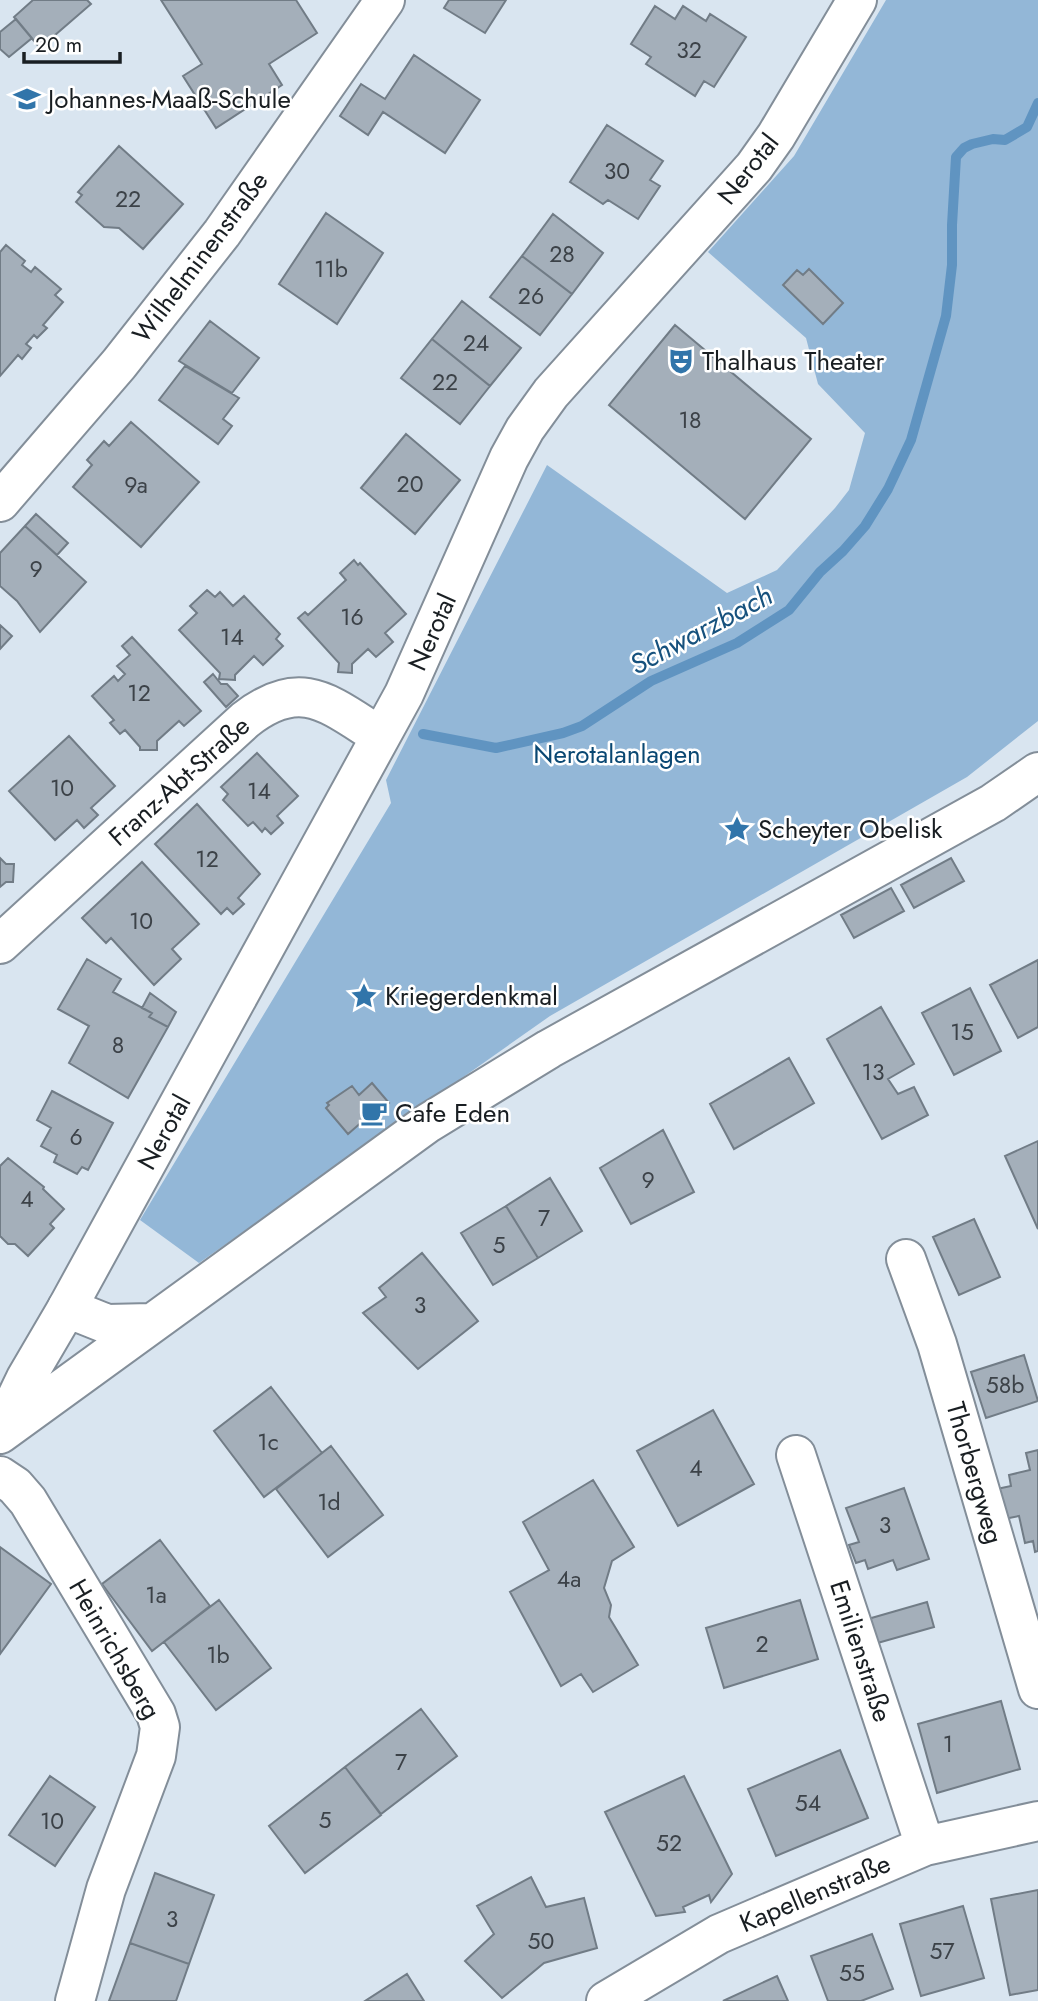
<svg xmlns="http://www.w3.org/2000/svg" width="1038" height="2001" font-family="Jost,sans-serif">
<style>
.green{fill:#93b7d7}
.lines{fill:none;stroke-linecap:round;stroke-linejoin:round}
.stream{stroke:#6094c1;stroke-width:10}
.building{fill:#a4afba;stroke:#717c86;stroke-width:2}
.minor-casing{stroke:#838e99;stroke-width:42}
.tertiary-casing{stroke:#838e99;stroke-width:42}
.minor{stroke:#fff;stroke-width:38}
.tertiary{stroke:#fff;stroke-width:38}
.labels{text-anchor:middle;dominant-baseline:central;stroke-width:5;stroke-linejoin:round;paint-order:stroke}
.number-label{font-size:23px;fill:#3c4248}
.poi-label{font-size:26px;fill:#191e22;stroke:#fff;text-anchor:start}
.street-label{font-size:26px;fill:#191e22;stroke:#fff}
.park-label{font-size:26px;fill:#094772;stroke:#fff}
.water-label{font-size:28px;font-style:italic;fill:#16517d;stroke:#fff}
</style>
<rect width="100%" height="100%" fill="#d9e5f0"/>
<!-- green -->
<path class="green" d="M886,0h152v721l-71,56 -417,239 -351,247 -59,-43 251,-417 -5,-23 161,-315 180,128 50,-23 58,-62 14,-18 16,-57 -47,-49 -12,-46 -98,-86 86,-96z"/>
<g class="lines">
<!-- stream -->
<path class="stream" d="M423,734l73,14 67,-15 19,-7 69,-45 86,-38 52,-33 31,-38 23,-21 22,-25 23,-37 23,-49 35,-124 6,-51v-40l4,-68 8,-9 8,-4 21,-5 12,1 22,-13 11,-24"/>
</g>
<!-- building -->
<path class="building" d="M33,0h54l4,4 -51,44 -26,-31z
M161,0h135l21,33 -48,31 13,21 -66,43 -33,-52 19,-12z
M449,0h57l-21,33 -41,-25z
M655,6l20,13 8,-13 23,15 4,-7 36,23 -32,50 -10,-6 -9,15 -49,-32 5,-7 -20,-13z
M16,19l16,19 -23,19 -9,-8v-17z
M414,55l66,45 -35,53 -62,-41 -15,23 -28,-19 21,-32 24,15z
M607,125l56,36 -13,19 10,6 -22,33 -30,-19 -5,4 -33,-22z
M119,146l64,58 -40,45 -24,-21 -15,-1 -28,-25 6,-7 -4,-3z
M326,213l57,40 -46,71 -58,-40z
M553,214l50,39 -31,41 -50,-38z
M6,245l19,16 -3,4 9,7 4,-5 26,22 -6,6 8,7 -20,23 4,3 -10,10 -3,-3 -8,9 5,4 -9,11 -4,-4 -18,21v-124z
M522,256l50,38 -32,41 -50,-38z
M809,269l34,34 -20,21 -40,-39 14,-15 6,5z
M462,301l59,47 -31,38 -58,-47z
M210,321l49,37 -27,35 -53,-32z
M675,325l136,114 -66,80 -136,-114z
M432,339l58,47 -30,38 -59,-46z
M185,366l54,32 -16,21 9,7 -14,18 -59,-44z
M131,422l68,60 -58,65 -68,-60 19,-22 -5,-5 17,-19 5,5z
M406,434l54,46 -45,54 -54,-46z
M36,514l32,29 -11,12 -32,-29z
M25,526l61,56 -46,50 -23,-31 -17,-15v-33z
M354,560l4,5 2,-2 46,51 -21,19 8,9 -17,15 -8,-8 -16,15v9l-14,-1 1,-9 -41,-45 7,-6 3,3 38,-35 -6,-7z
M207,590l8,7 5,-5 13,14 11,-10 36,38 -4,5 7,7 -20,19 -9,-9 -19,19v5l-16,-1 1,-6 -41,-43 18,-17 -7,-7z
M0,625l12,11 -12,13z
M132,637l69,74 -17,15 -5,-5 -22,20v9h-17v-3l-15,-17 -5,4 -10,-11 4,-3 -22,-24 22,-20 4,5 7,-7 -8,-8 13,-11 -8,-9z
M213,674l8,10h6l11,12 -12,11 -22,-25z
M69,736l46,50 -24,22 7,7 -14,13 -7,-8 -22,20 -46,-49z
M257,753l41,43 -21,20 6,7 -12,11 -6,-6 -3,4 -9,-10 -5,4 -25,-26 5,-6 -7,-7z
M197,804l63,70 -22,24 6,6 -11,10 -6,-6 -6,6 -66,-70z
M0,858l6,6h8l-1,18h-7l-6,5z
M951,858l13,23 -50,27 -13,-23z
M142,862l57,62 -27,25 9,10 -27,26 -43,-47 -5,5 -24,-25z
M891,888l13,23 -50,27 -13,-23z
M87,959l34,20 -8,13 39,21 -3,4 19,10 -40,71 -59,-35 20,-37 -31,-17z
M1038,960v67l-20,11 -28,-53z
M970,988l31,63 -47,24 -32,-62z
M150,993l26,19 -8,15 -19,-10 3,-4 -10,-5z
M881,1007l33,57 -26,15 10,15 16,-7 14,28 -46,24 -55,-100z
M789,1058l25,45 -80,46 -24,-45z
M372,1083l17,20 -22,20 -3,-3 -16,14 -22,-26 3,-3 -2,-2 25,-17 7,9z
M52,1091l61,32 -25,47 -6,-3 -5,7 -23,-12 3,-7 -16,-9 10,-18 -14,-8z
M663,1130l31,62 -63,32 -31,-56z
M1038,1141v88l-33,-73z
M8,1158l36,29 -1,2 21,20 -14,15 4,4 -26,28 -13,-12h-7l-8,-8v-70z
M550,1178l32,53 -44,27 -32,-52z
M506,1206l32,52 -45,27 -32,-52z
M974,1219l26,58 -41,18 -26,-58z
M422,1253l56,68 -60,48 -55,-56 23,-16 -7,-9z
M1024,1355l14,46 -52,17 -15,-46z
M271,1387l51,66 -58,44 -50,-66z
M713,1410l41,74 -76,42 -41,-75z
M331,1446l52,69 -55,42 -52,-68z
M1038,1450v101l-3,1 -2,-11 -8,2 -6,-27 -20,4 -7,-30 19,-4 -2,-11 21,-5 -4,-17z
M593,1480l41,67 -22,14 -8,27 7,17 -2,12 29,48 -45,27 -12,-18 -20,12 -51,-94 39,-22 -26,-48z
M904,1488l25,71 -32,11 -4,-10 -25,9 -3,-9 -9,3 -7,-18 10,-3 -13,-34z
M160,1540l50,66 -58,45 -50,-67z
M0,1547l51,37 -51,70z
M219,1600l52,68 -55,42 -52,-68z
M800,1600l18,59 -94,29 -18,-60z
M927,1602l7,25 -67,19 -6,-25z
M1001,1701l19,68 -83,24 -19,-69z
M421,1709l36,47 -76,58 -36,-47z
M840,1750l28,68 -92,38 -28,-67z
M345,1767l36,48 -76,58 -36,-47z
M50,1776l45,31 -40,59 -46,-31z
M684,1776l48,98 -21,28 -2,-7 -26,12 2,5 -29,4 -51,-104z
M155,1873l59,22 -25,69 -59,-21z
M531,1877l15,30 38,-9 13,50 -53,15 -42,35 -37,-37 29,-27 -17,-28z
M1038,1890v100l-28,5 -19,-96z
M963,1906l21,72 -63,18 -21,-72z
M872,1934l21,55 -32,12h-33l-17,-45z
M130,1943l59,21 -13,37h-67z
M407,1974l17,27h-59z
M777,1976l11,25h-65z"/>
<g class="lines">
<!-- minor casing -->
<g class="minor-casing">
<path id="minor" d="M0,502l119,-138 103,-131 163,-233
M0,944l245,-224c56,-44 84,-16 135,16
M906,1259l31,85 101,345
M67,1308l337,-614 105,-236 16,-29 26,-36 203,-226 22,-31 81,-136
M796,1455l129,391
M0,1476l15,10 13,15 128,213 4,13 -4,29 -50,133 -31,112
M606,2001l113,-67 206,-88 113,-25"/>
</g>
<!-- tertiary casing -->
<g class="tertiary-casing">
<path id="tertiary" d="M0,1432l26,-54 41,-70 40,16 44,-1
M0,1434l428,-311 121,-74 444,-246 45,-31"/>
</g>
<!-- minor -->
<use href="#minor" class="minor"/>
<!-- tertiary -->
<use href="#tertiary" class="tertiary"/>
</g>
<!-- icons -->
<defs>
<g id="school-bare" transform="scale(2.1)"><path d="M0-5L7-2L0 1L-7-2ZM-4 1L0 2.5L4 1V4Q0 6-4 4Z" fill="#3175aa" stroke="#fff" stroke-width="2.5" paint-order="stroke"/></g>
<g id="theatre-bare" transform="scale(2.1)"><path d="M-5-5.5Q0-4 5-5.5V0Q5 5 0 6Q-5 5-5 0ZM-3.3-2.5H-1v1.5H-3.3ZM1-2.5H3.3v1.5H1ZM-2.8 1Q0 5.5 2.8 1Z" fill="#3175aa" stroke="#fff" stroke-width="2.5" paint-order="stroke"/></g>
<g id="sight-bare" transform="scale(2.1)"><path d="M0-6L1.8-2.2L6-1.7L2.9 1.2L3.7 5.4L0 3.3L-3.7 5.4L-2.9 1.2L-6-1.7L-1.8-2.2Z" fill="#3175aa" stroke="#fff" stroke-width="2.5" paint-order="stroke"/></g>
<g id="cafe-bare" transform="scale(2.1)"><path d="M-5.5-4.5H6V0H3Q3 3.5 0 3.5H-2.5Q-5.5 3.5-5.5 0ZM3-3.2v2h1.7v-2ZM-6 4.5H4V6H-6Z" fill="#3175aa" stroke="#fff" stroke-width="2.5" paint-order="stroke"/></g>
</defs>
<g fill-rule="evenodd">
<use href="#school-bare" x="27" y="99"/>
<use href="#theatre-bare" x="681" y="361"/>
<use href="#sight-bare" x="737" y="829"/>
<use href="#sight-bare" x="364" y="996"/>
<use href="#cafe-bare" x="374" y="1113"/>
</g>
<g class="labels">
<!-- number labels -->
<g class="number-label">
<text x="689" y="50">32</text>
<text x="617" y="171">30</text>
<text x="128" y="199">22</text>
<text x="562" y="254">28</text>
<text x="331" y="269">11b</text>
<text x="531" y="296">26</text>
<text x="476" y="343">24</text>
<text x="445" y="382">22</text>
<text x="690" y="420">18</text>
<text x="410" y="484">20</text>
<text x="136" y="485">9a</text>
<text x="36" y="569">9</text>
<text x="352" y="617">16</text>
<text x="232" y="637">14</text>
<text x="139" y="693">12</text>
<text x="62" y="788">10</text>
<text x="259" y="791">14</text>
<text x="207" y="859">12</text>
<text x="141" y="921">10</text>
<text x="962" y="1032">15</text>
<text x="118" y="1045">8</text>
<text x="873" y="1072">13</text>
<text x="76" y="1137">6</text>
<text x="648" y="1180">9</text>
<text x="27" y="1199">4</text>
<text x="544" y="1218">7</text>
<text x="499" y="1245">5</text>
<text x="420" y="1305">3</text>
<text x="1005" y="1385">58b</text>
<text x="268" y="1442">1c</text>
<text x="696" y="1468">4</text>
<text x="329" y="1502">1d</text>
<text x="885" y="1525">3</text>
<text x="569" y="1579">4a</text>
<text x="156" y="1595">1a</text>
<text x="762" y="1644">2</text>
<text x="218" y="1655">1b</text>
<text x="948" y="1744">1</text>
<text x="401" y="1762">7</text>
<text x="808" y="1803">54</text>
<text x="325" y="1820">5</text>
<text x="52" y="1821">10</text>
<text x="669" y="1843">52</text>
<text x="172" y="1919">3</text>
<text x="541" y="1941">50</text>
<text x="942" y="1951">57</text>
<text x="852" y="1973">55</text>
</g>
<!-- poi labels -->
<g class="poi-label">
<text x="48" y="99">Johannes-Maaß-Schule</text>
<text x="702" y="361">Thalhaus Theater</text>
<text x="758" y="829">Scheyter Obelisk</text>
<text x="385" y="996">Kriegerdenkmal</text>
<text x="395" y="1113">Cafe Eden</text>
</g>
<!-- street labels -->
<g class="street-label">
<text transform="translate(748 169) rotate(-52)">Nerotal</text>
<text transform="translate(200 257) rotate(-53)">Wilhelminenstraße</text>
<text transform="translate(432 632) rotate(-66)">Nerotal</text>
<text transform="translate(179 781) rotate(-42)">Franz-Abt-Straße</text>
<text transform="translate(164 1132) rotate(-61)">Nerotal</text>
<text transform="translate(975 1473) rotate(74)">Thorbergweg</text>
<text transform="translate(115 1649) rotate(60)">Heinrichsberg</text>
<text transform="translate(861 1651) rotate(72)">Emilienstraße</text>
<text transform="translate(815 1893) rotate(-23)">Kapellenstraße</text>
</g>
<!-- park labels -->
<g class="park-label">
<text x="617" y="754">Nerotalanlagen</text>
</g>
<!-- water labels -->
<g class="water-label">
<text transform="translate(701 630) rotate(-28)">Schwarzbach</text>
</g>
</g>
<!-- scale -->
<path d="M24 52v10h96v-10" fill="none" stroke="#191e22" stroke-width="3.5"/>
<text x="35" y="52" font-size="21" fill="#191e22" stroke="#ffffff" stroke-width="5" paint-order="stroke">20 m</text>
</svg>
